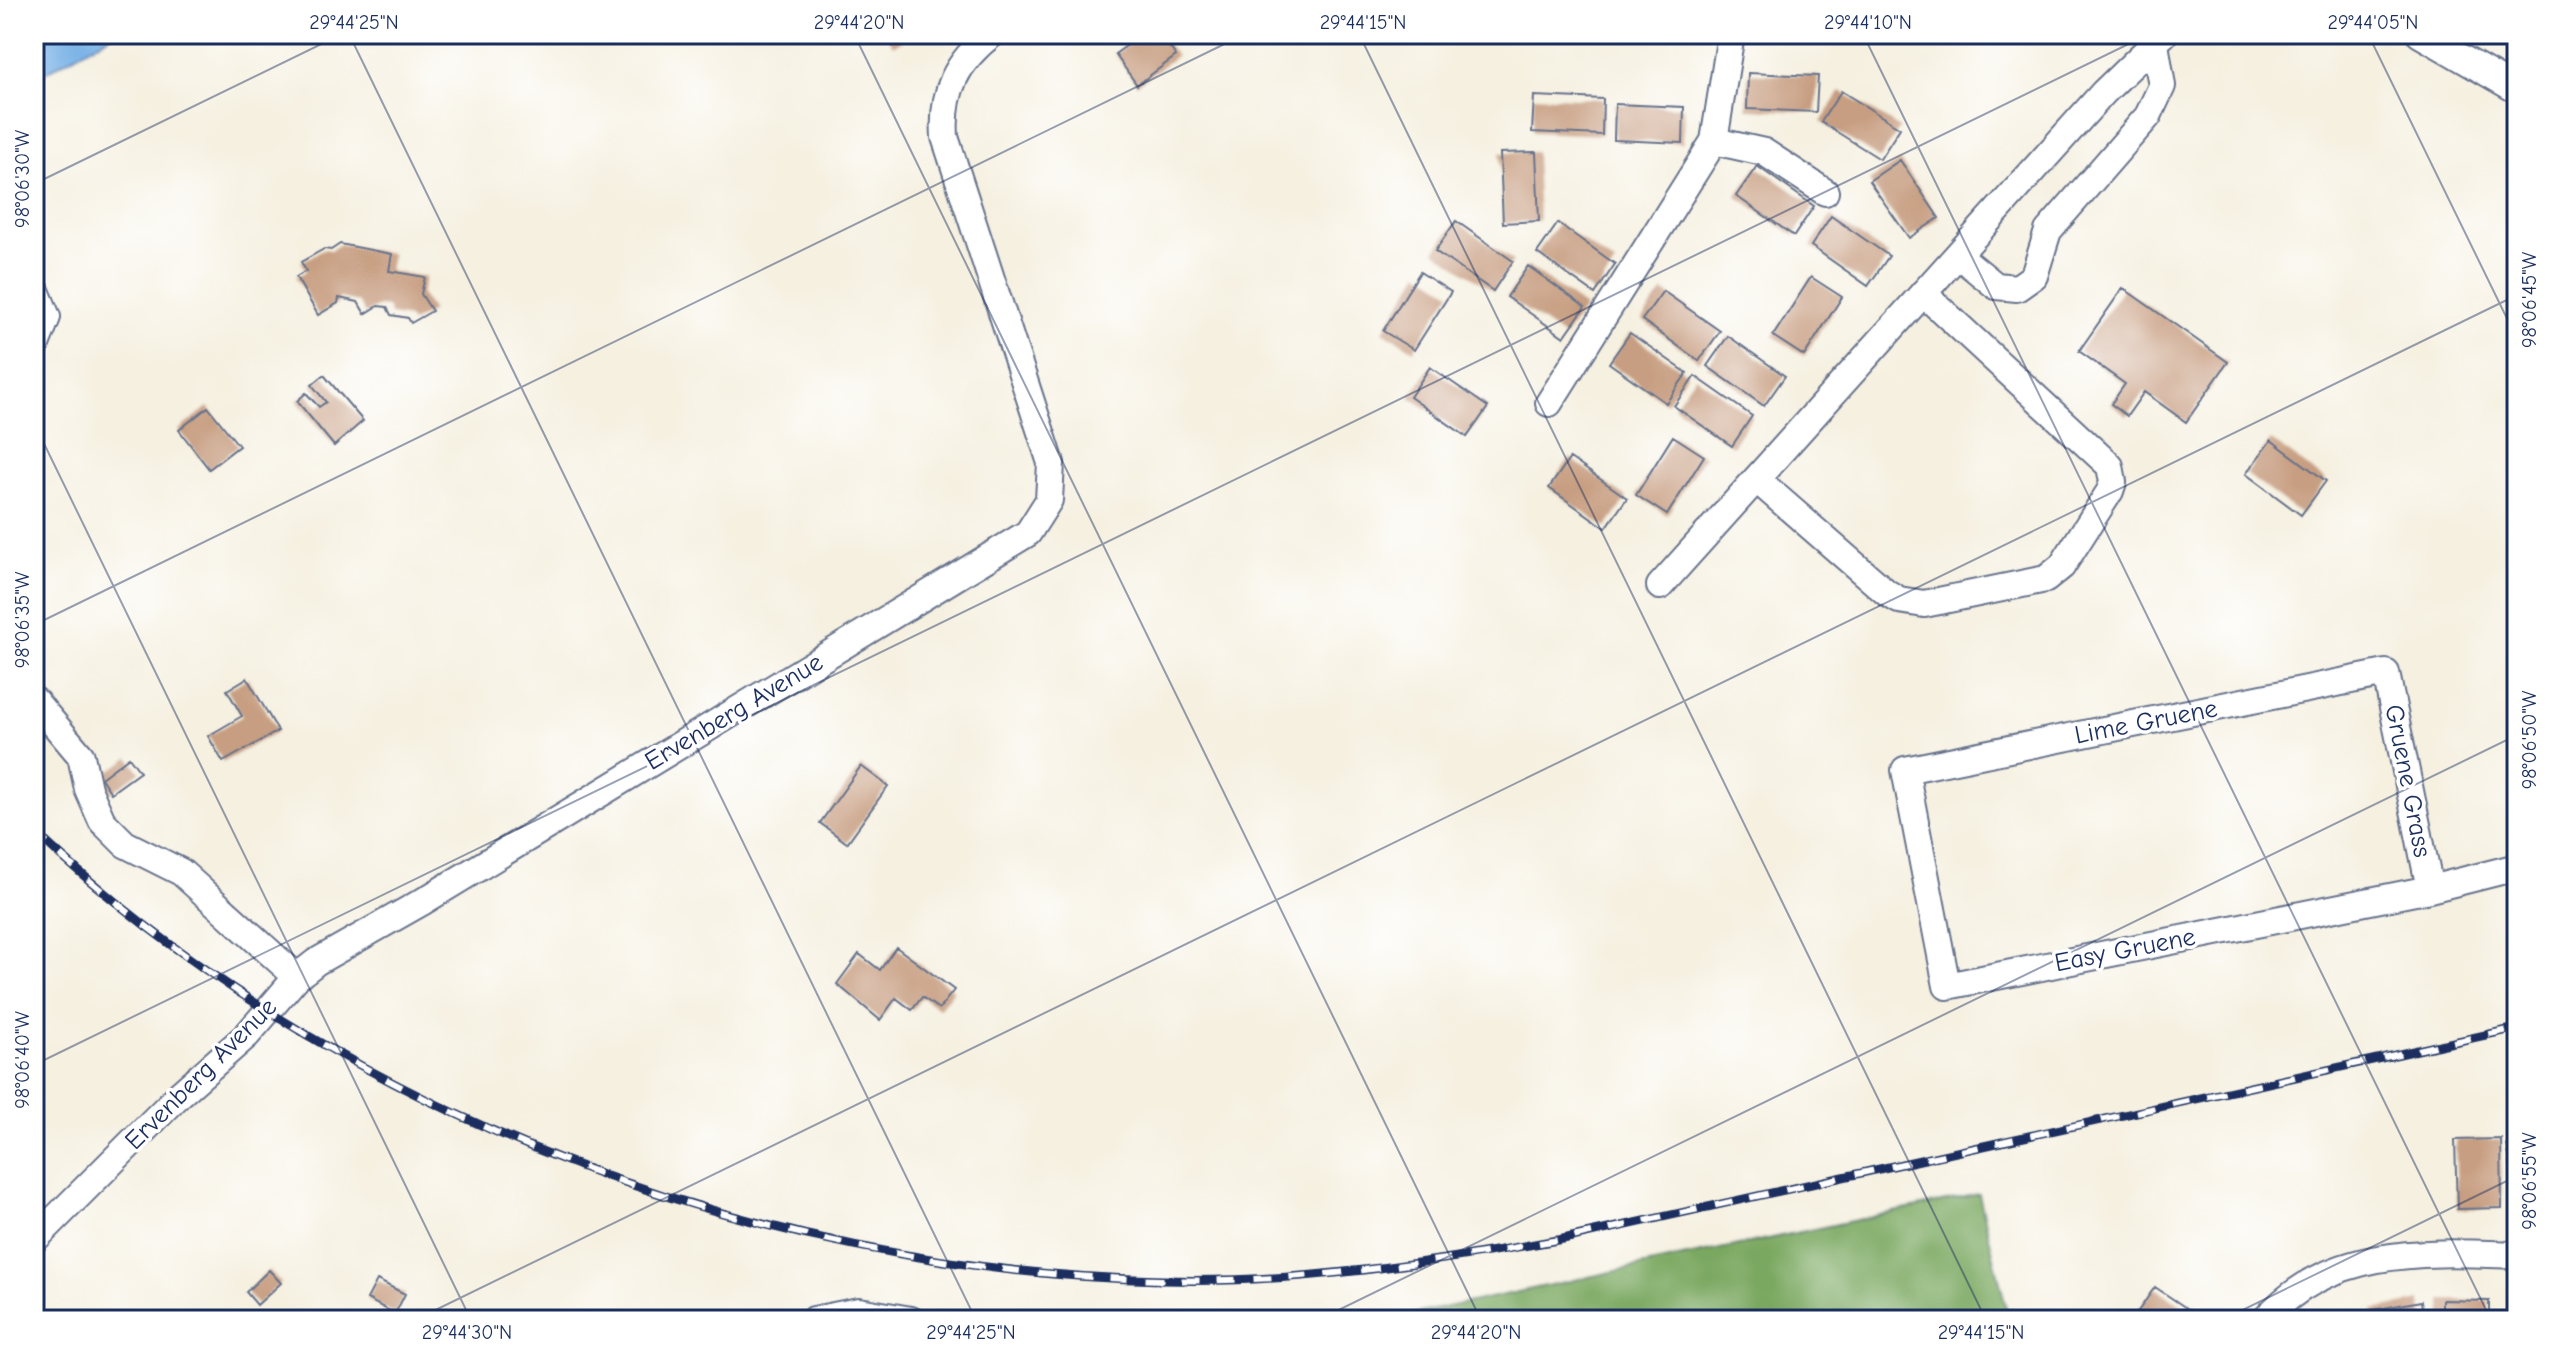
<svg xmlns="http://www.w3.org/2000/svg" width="2551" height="1354" font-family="'Comic Neue',sans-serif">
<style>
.forest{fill:#7aa861;stroke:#4a6c60;stroke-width:2}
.water{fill:#73afe5;stroke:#476fa2;stroke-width:2}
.building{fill:#c79e81}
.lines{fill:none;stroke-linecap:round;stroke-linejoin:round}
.minor-casing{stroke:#67738c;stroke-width:30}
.minor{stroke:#fff;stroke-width:26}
.rail-casing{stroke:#1b2f5e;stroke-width:9}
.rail{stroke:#fff;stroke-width:6;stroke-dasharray:18;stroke-linecap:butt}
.ticks{fill:none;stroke:#1b2f5e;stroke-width:2;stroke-opacity:0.45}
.labels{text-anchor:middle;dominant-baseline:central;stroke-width:7;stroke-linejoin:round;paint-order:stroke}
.street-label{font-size:26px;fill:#1b2f5e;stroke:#fff}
.neatline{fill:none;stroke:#1b2f5e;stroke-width:3}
.ticks-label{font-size:20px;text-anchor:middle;fill:#1b2f5e}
</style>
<rect width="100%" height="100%" fill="#fff"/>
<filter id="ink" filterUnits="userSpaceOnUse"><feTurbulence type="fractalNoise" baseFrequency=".0125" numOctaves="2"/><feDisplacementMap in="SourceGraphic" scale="16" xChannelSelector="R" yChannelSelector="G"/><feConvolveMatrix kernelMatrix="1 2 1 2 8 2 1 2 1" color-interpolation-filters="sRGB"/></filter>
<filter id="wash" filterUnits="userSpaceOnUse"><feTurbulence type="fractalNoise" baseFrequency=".006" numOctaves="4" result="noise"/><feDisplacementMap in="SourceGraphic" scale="32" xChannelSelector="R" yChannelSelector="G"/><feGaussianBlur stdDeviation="1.8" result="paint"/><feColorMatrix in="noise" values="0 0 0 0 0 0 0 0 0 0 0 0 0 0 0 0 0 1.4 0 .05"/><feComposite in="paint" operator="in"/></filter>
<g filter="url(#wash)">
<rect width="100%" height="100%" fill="#f5f0e0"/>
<!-- forest -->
<path class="forest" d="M1979,1194l30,126h-623z"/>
<!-- water -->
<path class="water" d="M34,34h79l-79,45z"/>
<g id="blocks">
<!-- building -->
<path class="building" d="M886,34h27l-20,12z
M1143,34h17l16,22 -39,29 -22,-31z
M1748,73l70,3 -2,36 -69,-3z
M1841,91l59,37 -20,31 -59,-37z
M1534,96l69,3 -1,36 -70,-3z
M1615,104l69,3 -1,36 -69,-3z
M1536,152l3,69 -36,2 -3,-70z
M1900,160l39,58 -30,20 -40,-57z
M1757,166l57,40 -20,30 -58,-40z
M1831,216l58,40 -21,30 -57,-40z
M1456,221l57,40 -20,30 -58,-40z
M1558,223l57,41 -20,30 -58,-41z
M340,244l52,10 -3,17 36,6 -4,17 11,17 -21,12 -3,-5 -17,-3 -4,-8 -9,-1 -13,8 -7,-12 -19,-4 -1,5 -20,12 -22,-38 10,-6 -5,-9 23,-13 7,1z
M1528,266l57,41 -21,30 -57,-40z
M1420,272l31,20 -37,58 -31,-19z
M1811,277l31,20 -38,59 -31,-20z
M2123,288l105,74 -42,60 -42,-30 -17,24 -16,-12 14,-20 -46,-33z
M1663,291l57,40 -21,30 -57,-41z
M1630,333l57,40 -21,30 -57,-40z
M1728,336l57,40 -21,30 -57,-40z
M1430,367l58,40 -21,30 -57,-40z
M324,375l39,46 -29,25 -37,-45 9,-8 13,14 7,-5 -14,-17z
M1695,376l57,40 -20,30 -58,-40z
M208,407l31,39 -30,23 -30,-39z
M1673,436l31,20 -37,59 -31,-20z
M2271,440l55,41 -25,34 -55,-41z
M1570,458l57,40 -21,30 -57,-40z
M247,678l31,53 -55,31 -15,-26 34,-20 -15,-26z
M129,757l11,15 -29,21 -10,-15z
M861,766l27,20 -41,57 -27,-20z
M896,947l58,43 -15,19 -17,-12 -10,13 -16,-12 -16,22 -43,-36 22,-30 21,16z
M2501,1139l1,69 -45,1 -2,-69z
M2517,1143v48l-2,1 -8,-48z
M269,1270l12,13 -24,22 -11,-13z
M377,1280l28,14 -10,20 -28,-15z
M2155,1287l49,33h-72z
M2442,1300l47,1v19h-47z
M2421,1301l3,19h-49l-2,-10z"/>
</g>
</g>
<g filter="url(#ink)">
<use href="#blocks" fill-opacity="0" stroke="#67738c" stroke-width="2"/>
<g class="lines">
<!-- minor casing -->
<g class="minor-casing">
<path id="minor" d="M2420,34l97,56
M1714,141l50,11 61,40
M1958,255l38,31 21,2 17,-12 14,-45 100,-115 14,-30 -7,-42
M34,286l13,31 -13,32
M1549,403l165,-262 17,-107
M1756,479l131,114 12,7 25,4 122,-25 16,-13 48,-75 3,-9 -3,-16 -187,-173
M1660,586l444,-494 60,-58
M34,700l47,56 7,33 14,32 23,23 56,28 116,105
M2430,889l-44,-216 -481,97 42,216 483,-97 87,-22
M34,1240l145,-145 68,-60 50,-58 19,-15 106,-60 606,-369 21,-33 2,-37 -106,-326c-3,-46 11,-75 47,-103
M814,1320l45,-9 52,9
M2265,1320c65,-75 163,-68 252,-65"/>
</g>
<!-- minor -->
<use href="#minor" class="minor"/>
<!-- rail casing -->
<g class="rail-casing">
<path id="rail" d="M34,831c299,280 720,440 1127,449 136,4 269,-17 402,-41l954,-211"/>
</g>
<!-- rail -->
<use href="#rail" class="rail"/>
</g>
</g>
<!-- ticks -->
<path class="ticks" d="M349,34l627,1286M854,34l627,1286M1359,34l627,1286M1863,34l628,1286M2368,34l149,305M34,184l308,-150M34,423l437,897M34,625l1211,-591M34,1065l2115,-1031M415,1320l2102,-1025M1318,1320l1199,-585M2222,1320l295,-144"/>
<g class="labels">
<!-- street labels -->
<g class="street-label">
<text transform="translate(734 712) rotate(-31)">Ervenberg Avenue</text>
<text transform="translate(2146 722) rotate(-11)">Lime Gruene</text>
<text transform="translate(2408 781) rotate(79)">Gruene Grass</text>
<text transform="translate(2125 950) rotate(-11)">Easy Gruene</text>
<text transform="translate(201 1074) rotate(-45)">Ervenberg Avenue</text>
</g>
</g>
<!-- margin -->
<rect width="2551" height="1354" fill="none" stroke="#fff" stroke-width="88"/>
<rect x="44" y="44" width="2463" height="1266" class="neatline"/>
<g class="ticks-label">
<text x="354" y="29">29°44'25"N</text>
<text x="859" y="29">29°44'20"N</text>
<text x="1363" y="29">29°44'15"N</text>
<text x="1868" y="29">29°44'10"N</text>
<text x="2373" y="29">29°44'05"N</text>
<text transform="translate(22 179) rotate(-90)" y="7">98°06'30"W</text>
<text transform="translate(2529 300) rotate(-90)" y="7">98°06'45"W</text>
<text transform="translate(22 620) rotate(-90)" y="7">98°06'35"W</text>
<text transform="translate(2529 740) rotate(-90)" y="7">98°06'50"W</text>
<text transform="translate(22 1060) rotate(-90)" y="7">98°06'40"W</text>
<text transform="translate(2529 1181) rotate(-90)" y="7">98°06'55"W</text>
<text x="467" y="1339">29°44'30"N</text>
<text x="971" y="1339">29°44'25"N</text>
<text x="1476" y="1339">29°44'20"N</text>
<text x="1981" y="1339">29°44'15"N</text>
</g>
</svg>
